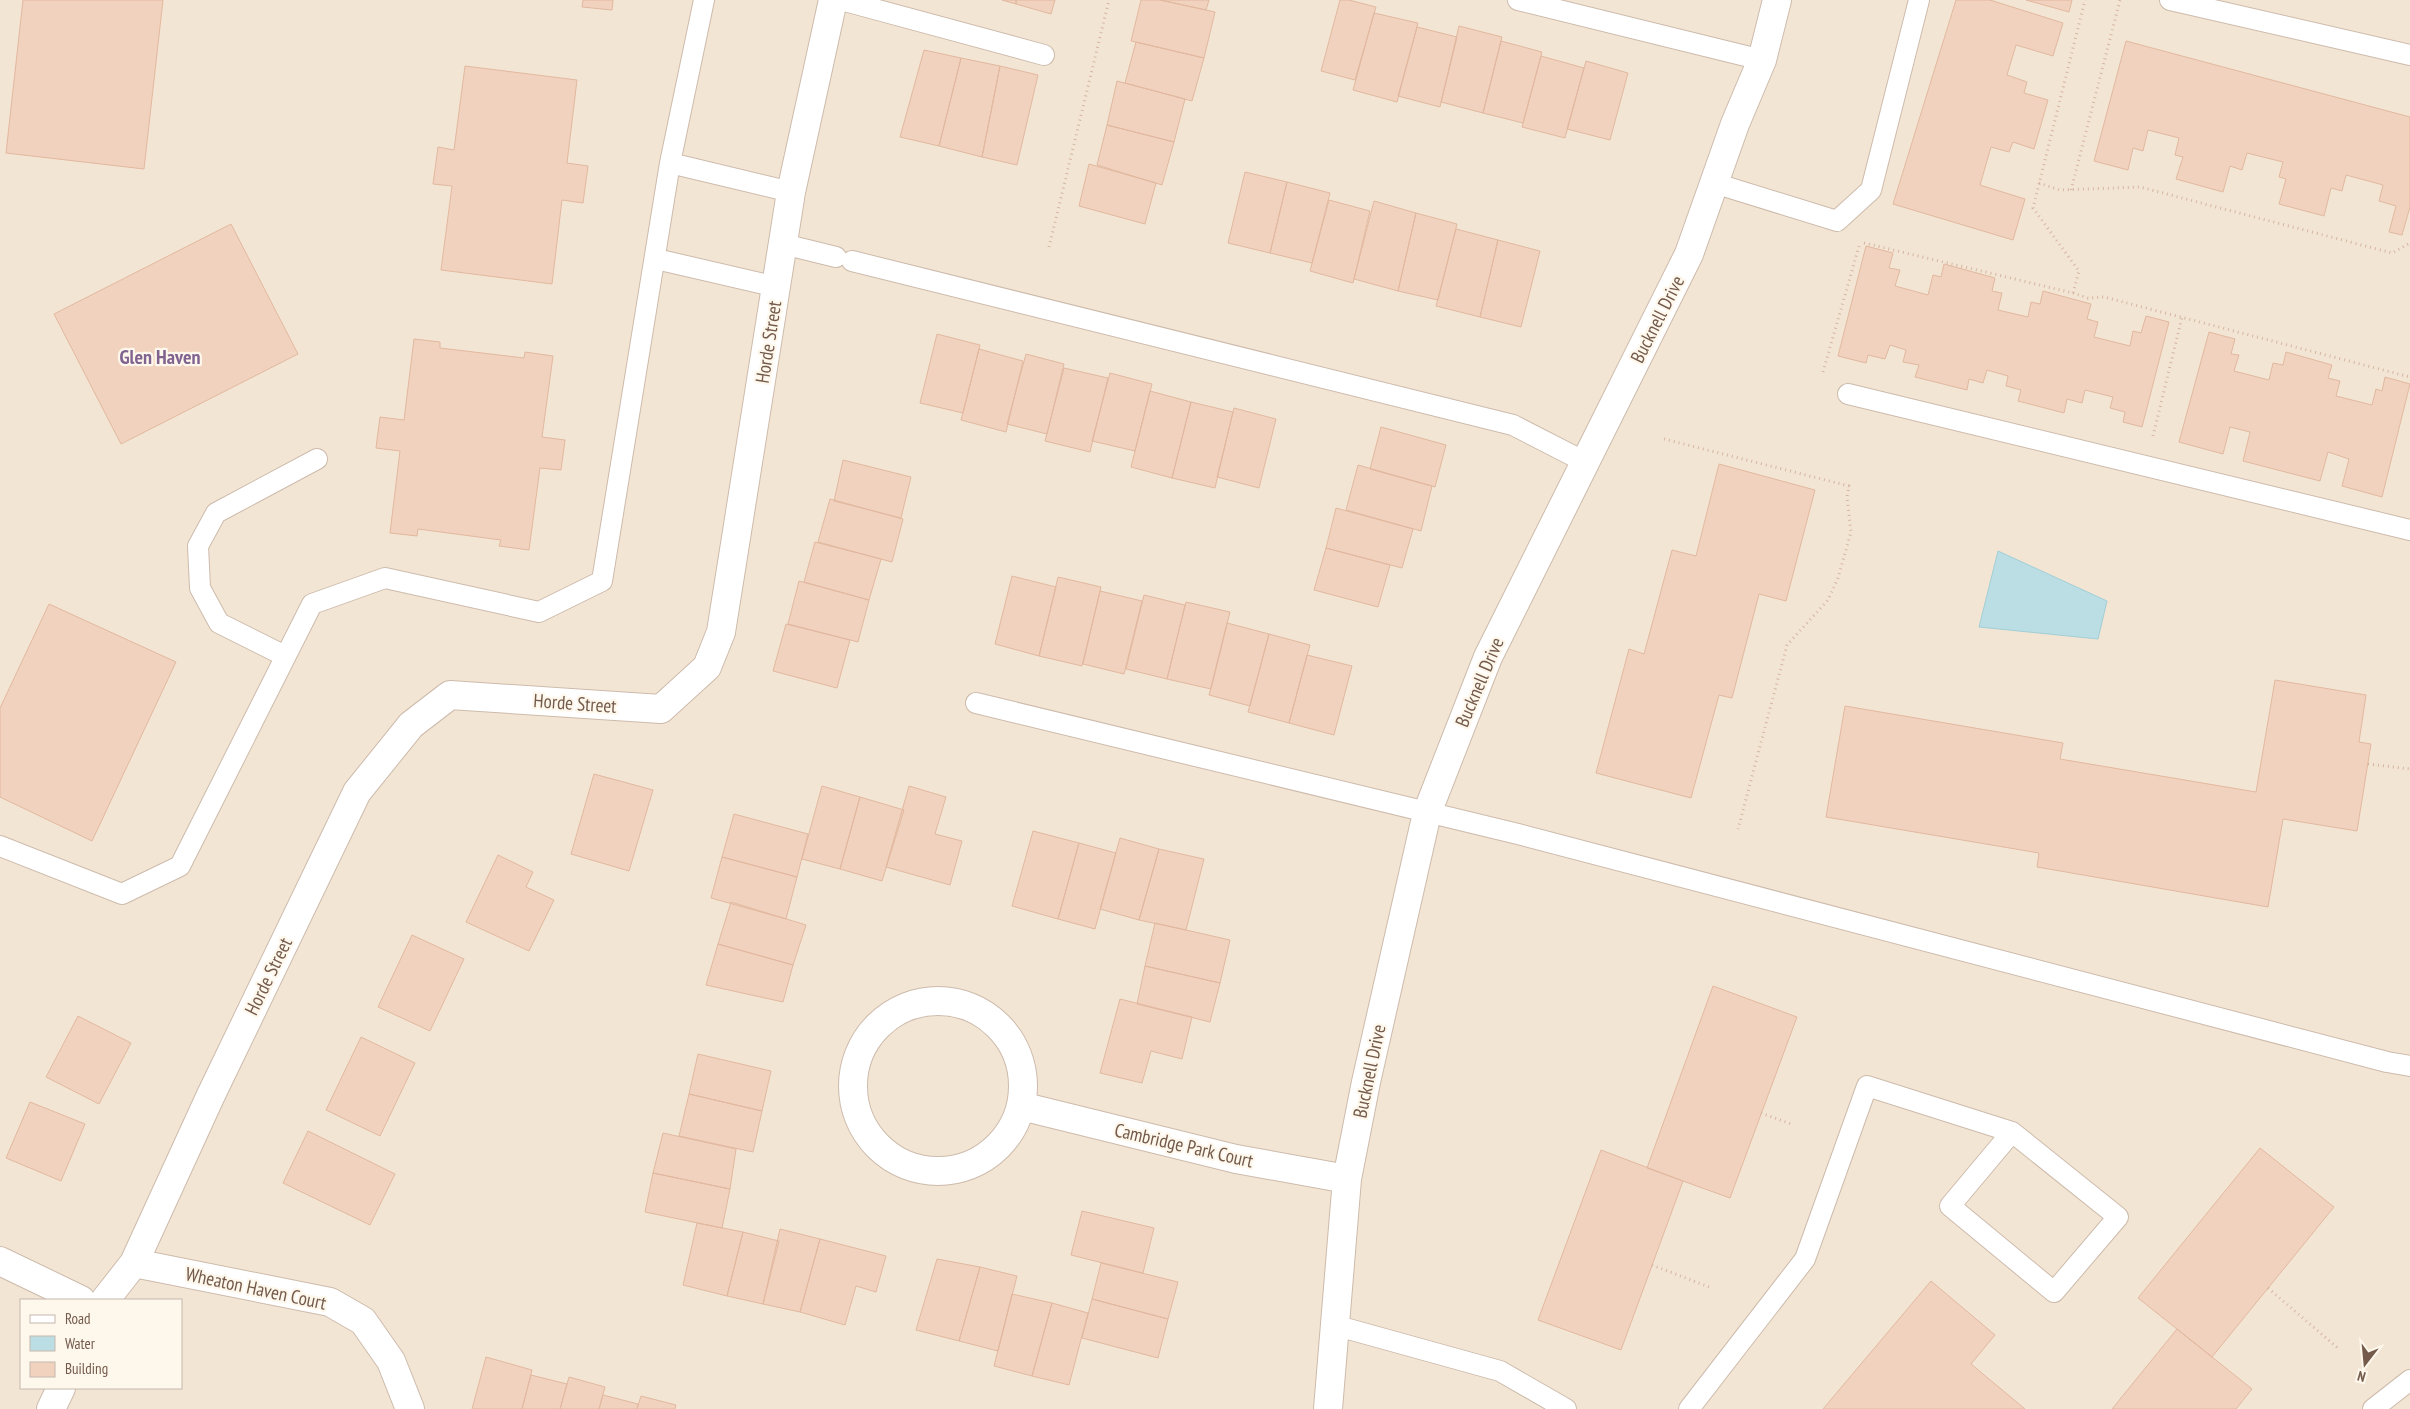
<svg xmlns="http://www.w3.org/2000/svg" width="2410" height="1409" font-family="'PT Sans Narrow',sans-serif">
<style>
.residential{fill:#f3e5d4;fill-rule:evenodd}
.water{fill:#bbdee4;stroke:#a1ced6}
.building{fill:#f0d2be;stroke:#e2b89f}
.lines{fill:none;stroke-linecap:round;stroke-linejoin:round}
.service-casing{stroke:#cdbbac;stroke-width:22}
.minor-casing{stroke:#cdbbac;stroke-width:30}
.path{stroke:#d5b5a1;stroke-width:3;stroke-dasharray:1 4;stroke-linecap:butt}
.service{stroke:#fff;stroke-width:20}
.minor{stroke:#fff;stroke-width:28}
.labels{text-anchor:middle;dominant-baseline:central;stroke-width:4.5;stroke-linejoin:round;paint-order:stroke}
.street-label{font-size:19px;fill:#735a4b;stroke:#fef7ec}
.neighbourhood-label{font-size:20px;font-weight:bold;fill:#816390;stroke:#fef7ec}
</style>
<rect width="100%" height="100%" fill="#fbf3e5"/>
<!-- residential -->
<path class="residential" d="M0,0h2410v1409h-2410zM21,1300h160v88h-160z"/>
<!-- water -->
<path class="water" d="M1998,551l109,50 -9,38 -119,-12z"/>
<!-- building -->
<path class="building" d="M23,0h140l-19,169 -138,-16z
M583,0h30l-1,10 -30,-3z
M1002,0h14v4z
M1016,0h39l-4,14 -35,-10z
M1141,0h19l55,12 -11,46 -73,-17z
M1160,0h49l-3,10z
M1340,0h9l27,7 -21,73 -34,-9z
M1956,0h34l73,23 -10,33 -37,-11 -9,30 20,7 -3,11 24,7 -14,49 -21,-7 -4,10 -18,-5 -11,38 45,14 -12,41 -120,-36z
M2026,0h46l-3,12z
M1374,13l44,10 -21,79 -44,-12z
M1459,26l43,11 -19,76 -42,-11z
M1417,27l40,10 -17,70 -42,-11z
M1501,41l41,11 -19,71 -40,-10z
M2126,41l284,76v90l-8,28 -13,-3 7,-26 -17,-5 4,-16 -37,-10 -4,16 -11,-3 -7,28 -45,-12 7,-25 -7,-2 4,-15 -36,-9 -5,17 -12,-4 -7,26 -47,-13 7,-22 -8,-2 4,-17 -31,-8 -5,21 -10,-3 -5,22 -34,-9z
M1136,42l68,16 -12,43 -67,-18z
M924,50l37,8 -22,88 -39,-9z
M1541,56l43,12 -19,70 -43,-11z
M961,58l39,8 -18,91 -43,-11z
M1586,61l42,12 -18,67 -43,-11z
M465,66l112,14 -10,83 21,3 -5,37 -21,-3 -10,84 -111,-14 11,-84 -19,-2 5,-37 16,3z
M1000,66l38,9 -21,90 -35,-8z
M1117,81l68,18 -11,43 -67,-17z
M1107,125l67,17 -12,43 -65,-20z
M1089,164l67,19 -11,41 -66,-18z
M1245,172l42,10 -17,71 -42,-10z
M1287,182l43,11 -18,70 -42,-10z
M1329,200l41,11 -17,72 -43,-12z
M1374,201l42,12 -18,78 -44,-12z
M1416,213l41,11 -19,76 -40,-9z
M231,224l67,130 -177,90 -67,-130z
M1456,229l42,11 -18,77 -44,-11z
M1498,240l42,11 -19,76 -41,-10z
M1866,246l27,7 -4,15 11,2 -5,16 33,9 5,-20 8,2 3,-13 51,14 -3,13 10,2 -4,17 30,7 3,-15 9,2 3,-13 48,13 -4,15 11,3 -4,15 36,9 3,-15 8,2 5,-17 23,6 -27,105 -19,-5 2,-10 -15,-4 3,-11 -28,-7 -3,13 -15,-4 -3,14 -46,-12 3,-11 -15,-4 2,-10 -21,-6 -4,13 -14,-4 -2,11 -52,-13 4,-12 -16,-3 3,-12 -16,-5 -5,14 -17,-4 -2,8 -28,-7z
M2209,332l26,7 -4,15 8,1 -5,16 35,9 4,-17 10,2 3,-13 46,13 -4,13 12,3 -4,15 36,9 4,-16 6,2 3,-14 25,7 -28,113 -40,-11 7,-27 -21,-7 -8,29 -77,-20 7,-29 -20,-5 -7,27 -44,-12z
M937,334l43,11 -17,68 -43,-10z
M414,339l26,3v6l84,10 1,-6 28,4 -11,81 23,3 -4,30 -21,-2 -11,82 -30,-4 2,-6 -83,-11 -1,7 -27,-3 10,-82 -24,-3 4,-31 24,3z
M979,349l44,12 -17,71 -45,-12z
M1026,354l38,10 -17,70 -40,-10z
M1064,368l44,10 -18,74 -45,-11z
M1110,373l42,11 -17,67 -43,-10z
M1150,391l41,11 -19,76 -41,-11z
M1191,402l42,10 -18,76 -43,-10z
M1234,408l42,11 -17,69 -42,-11z
M1381,427l65,18 -11,42 -65,-18z
M843,460l68,17 -10,41 -67,-17z
M1719,464l96,26 -29,111 -27,-7 -27,104 -13,-3 -28,103 -95,-25 33,-124 15,5 28,-104 24,6z
M1358,465l74,21 -11,45 -75,-21z
M830,499l73,20 -11,43 -74,-20z
M1336,508l77,21 -11,39 -76,-20z
M815,542l66,17 -12,41 -65,-18z
M1326,548l64,17 -12,42 -64,-17z
M1012,576l44,11 -17,69 -44,-12z
M1058,577l43,10 -19,79 -43,-10z
M799,581l70,19 -11,42 -70,-18z
M1100,591l42,10 -18,73 -41,-10z
M1144,595l41,10 -18,74 -41,-10z
M1186,602l44,10 -19,77 -44,-10z
M49,604l127,58 -84,179 -92,-44v-89z
M1227,623l42,11 -19,72 -41,-11z
M786,624l64,16 -13,48 -64,-17z
M1269,634l41,11 -21,78 -41,-11z
M1307,655l45,11 -18,69 -45,-12z
M2275,680l91,15 -7,47 12,2 -14,87 -74,-12 -15,88 -231,-40 2,-14 -213,-36 19,-111 218,37 -3,16 196,33z
M594,774l59,16 -24,81 -58,-17z
M822,786l38,11 -20,72 -38,-10z
M909,786l37,11 -11,37 27,7 -12,44 -64,-18z
M860,797l44,13 -22,71 -42,-12z
M734,814l74,20 -11,43 -75,-20z
M1033,831l46,12 -21,76 -46,-13z
M1120,838l39,11 -20,71 -39,-11z
M1079,843l37,10 -21,76 -37,-10z
M1159,849l45,10 -18,71 -47,-10z
M498,855l35,17 -7,15 28,13 -25,51 -63,-29z
M722,857l75,20 -11,42 -75,-21z
M731,902l75,23 -13,40 -75,-21z
M1155,923l75,17 -10,43 -75,-17z
M412,935l52,24 -34,72 -52,-24z
M718,944l75,21 -10,37 -77,-17z
M1145,966l75,17 -10,39 -73,-18z
M1713,986l84,31 -67,181 -83,-30z
M1120,999l72,18 -10,42 -31,-8 -9,32 -42,-10z
M78,1016l53,27 -32,61 -53,-27z
M361,1037l54,26 -35,73 -54,-26z
M698,1054l73,17 -9,40 -73,-17z
M689,1094l73,17 -9,41 -74,-16z
M30,1102l55,22 -24,57 -55,-23z
M308,1131l87,43 -25,51 -87,-42z
M663,1133l73,16 -6,40 -77,-16z
M2260,1148l74,59 -122,150 -74,-59z
M1601,1150l82,31 -62,169 -83,-30z
M653,1173l77,16 -8,39 -77,-16z
M1082,1211l72,17 -11,45 -72,-18z
M697,1223l46,9 -16,64 -44,-11z
M780,1229l40,10 -20,73 -37,-8z
M743,1232l36,9 -16,63 -36,-8z
M820,1239l66,17 -10,36 -20,-6 -11,39 -45,-13z
M937,1259l43,8 -21,74 -43,-11z
M1101,1263l77,19 -10,37 -76,-20z
M980,1267l37,9 -19,75 -39,-10z
M1931,1281l64,54 -24,29 54,45h-202z
M1012,1294l40,9 -20,73 -38,-10z
M1092,1299l76,20 -10,39 -76,-20z
M1052,1303l36,10 -19,72 -37,-9z
M2177,1329l75,60 -16,20h-124z
M486,1357l46,13 -10,39h-50z
M531,1375l36,9 -7,25h-38z
M569,1377l36,10 -6,22h-39z
M603,1395l35,9 -1,5h-38z
M641,1396l35,9 -1,4h-38z"/>
<g class="lines">
<!-- service casing -->
<g class="service-casing">
<path id="service" d="M841,0l203,55
M1518,0l244,60
M2170,0l240,55
M670,163l121,29
M1714,183l123,38 34,-31 48,-190
M783,244l53,13
M656,259l121,28
M852,261l661,164 72,37
M1848,394l562,136
M285,656l-66,-33 -19,-35 -2,-42 18,-33 101,-54
M976,703l542,131 869,228 23,4
M0,846l122,48 58,-28 132,-262 73,-26 154,34 63,-31 68,-418 34,-163
M1334,1325l166,46 66,38
M1689,1409l116,-150 62,-173 145,46 106,85 -64,75 -104,-86 62,-74
M2373,1409l37,-29"/>
</g>
<!-- minor casing -->
<g class="minor-casing">
<path id="minor" d="M853 1086a85 85 0 1 1 170 0a85 85 0 1 1-170 0Z
M1021,1106l215,53 111,20
M0,1261l81,39
M134,1263l196,39 33,19 28,40 19,48
M105,1300l29,-37 76,-166 147,-305 54,-67 39,-30 211,14 46,-42 14,-35 70,-440 42,-192
M51,1409l10,-21
M1328,1409l19,-230 19,-97 61,-269 61,-156 201,-403 46,-130 27,-64 15,-60"/>
</g>
<!-- path -->
<path class="path" d="M2039,183l21,7 80,-3 252,66 18,-10
M2071,190l49,-190
M1864,243l209,50 6,-22 -46,-63 52,-208
M1049,247l60,-247
M2073,293l15,5 16,-1 306,80
M1823,372l36,-126
M2153,436l29,-119
M1664,439l185,47 -2,11 4,35 -13,46 -10,22 -41,45 -49,184
M2368,764l42,5
M1761,1113l30,11
M1652,1265l57,22
M2268,1288l71,61"/>
<!-- service -->
<use href="#service" class="service"/>
<!-- minor -->
<use href="#minor" class="minor"/>
</g>
<g class="labels">
<!-- street labels -->
<g class="street-label">
<text transform="translate(1657 319) rotate(-63)">Bucknell Drive</text>
<text transform="translate(768 342) rotate(-81)">Horde Street</text>
<text transform="translate(1479 682) rotate(-67)">Bucknell Drive</text>
<text transform="translate(575 703) rotate(4)">Horde Street</text>
<text transform="translate(268 976) rotate(-64)">Horde Street</text>
<text transform="translate(1369 1071) rotate(-78)">Bucknell Drive</text>
<text transform="translate(1184 1145) rotate(13)">Cambridge Park Court</text>
<text transform="translate(256 1288) rotate(12)">Wheaton Haven Court</text>
</g>
<!-- neighbourhood labels -->
<g class="neighbourhood-label">
<text x="160" y="357">Glen Haven</text>
</g>
</g>
<!-- legend -->
<rect x="20" y="1299" width="162" height="90" fill="#fef7ec" stroke="#c6b8ac"/>
<rect x="30" y="1315" width="25" height="8" fill="#ffffff" stroke="#c6b8ac"/>
<text x="65" y="1324" font-size="15" fill="#735a4b">Road</text>
<rect x="30" y="1336" width="25" height="15" fill="#bbdee4" stroke="#c6b8ac"/>
<text x="65" y="1349" font-size="15" fill="#735a4b">Water</text>
<rect x="30" y="1362" width="25" height="15" fill="#f0d2be" stroke="#c6b8ac"/>
<text x="65" y="1374" font-size="15" fill="#735a4b">Building</text>
<!-- north arrow -->
<g transform="translate(2365 1364) rotate(196)" stroke="#fef7ec" stroke-width="4" paint-order="stroke">
<path d="M0-4L9 19L0 12L-9 19Z" fill="#735a4b"/>
<text y="-8" font-size="14" font-weight="bold" text-anchor="middle" fill="#735a4b">N</text>
</g>
</svg>
